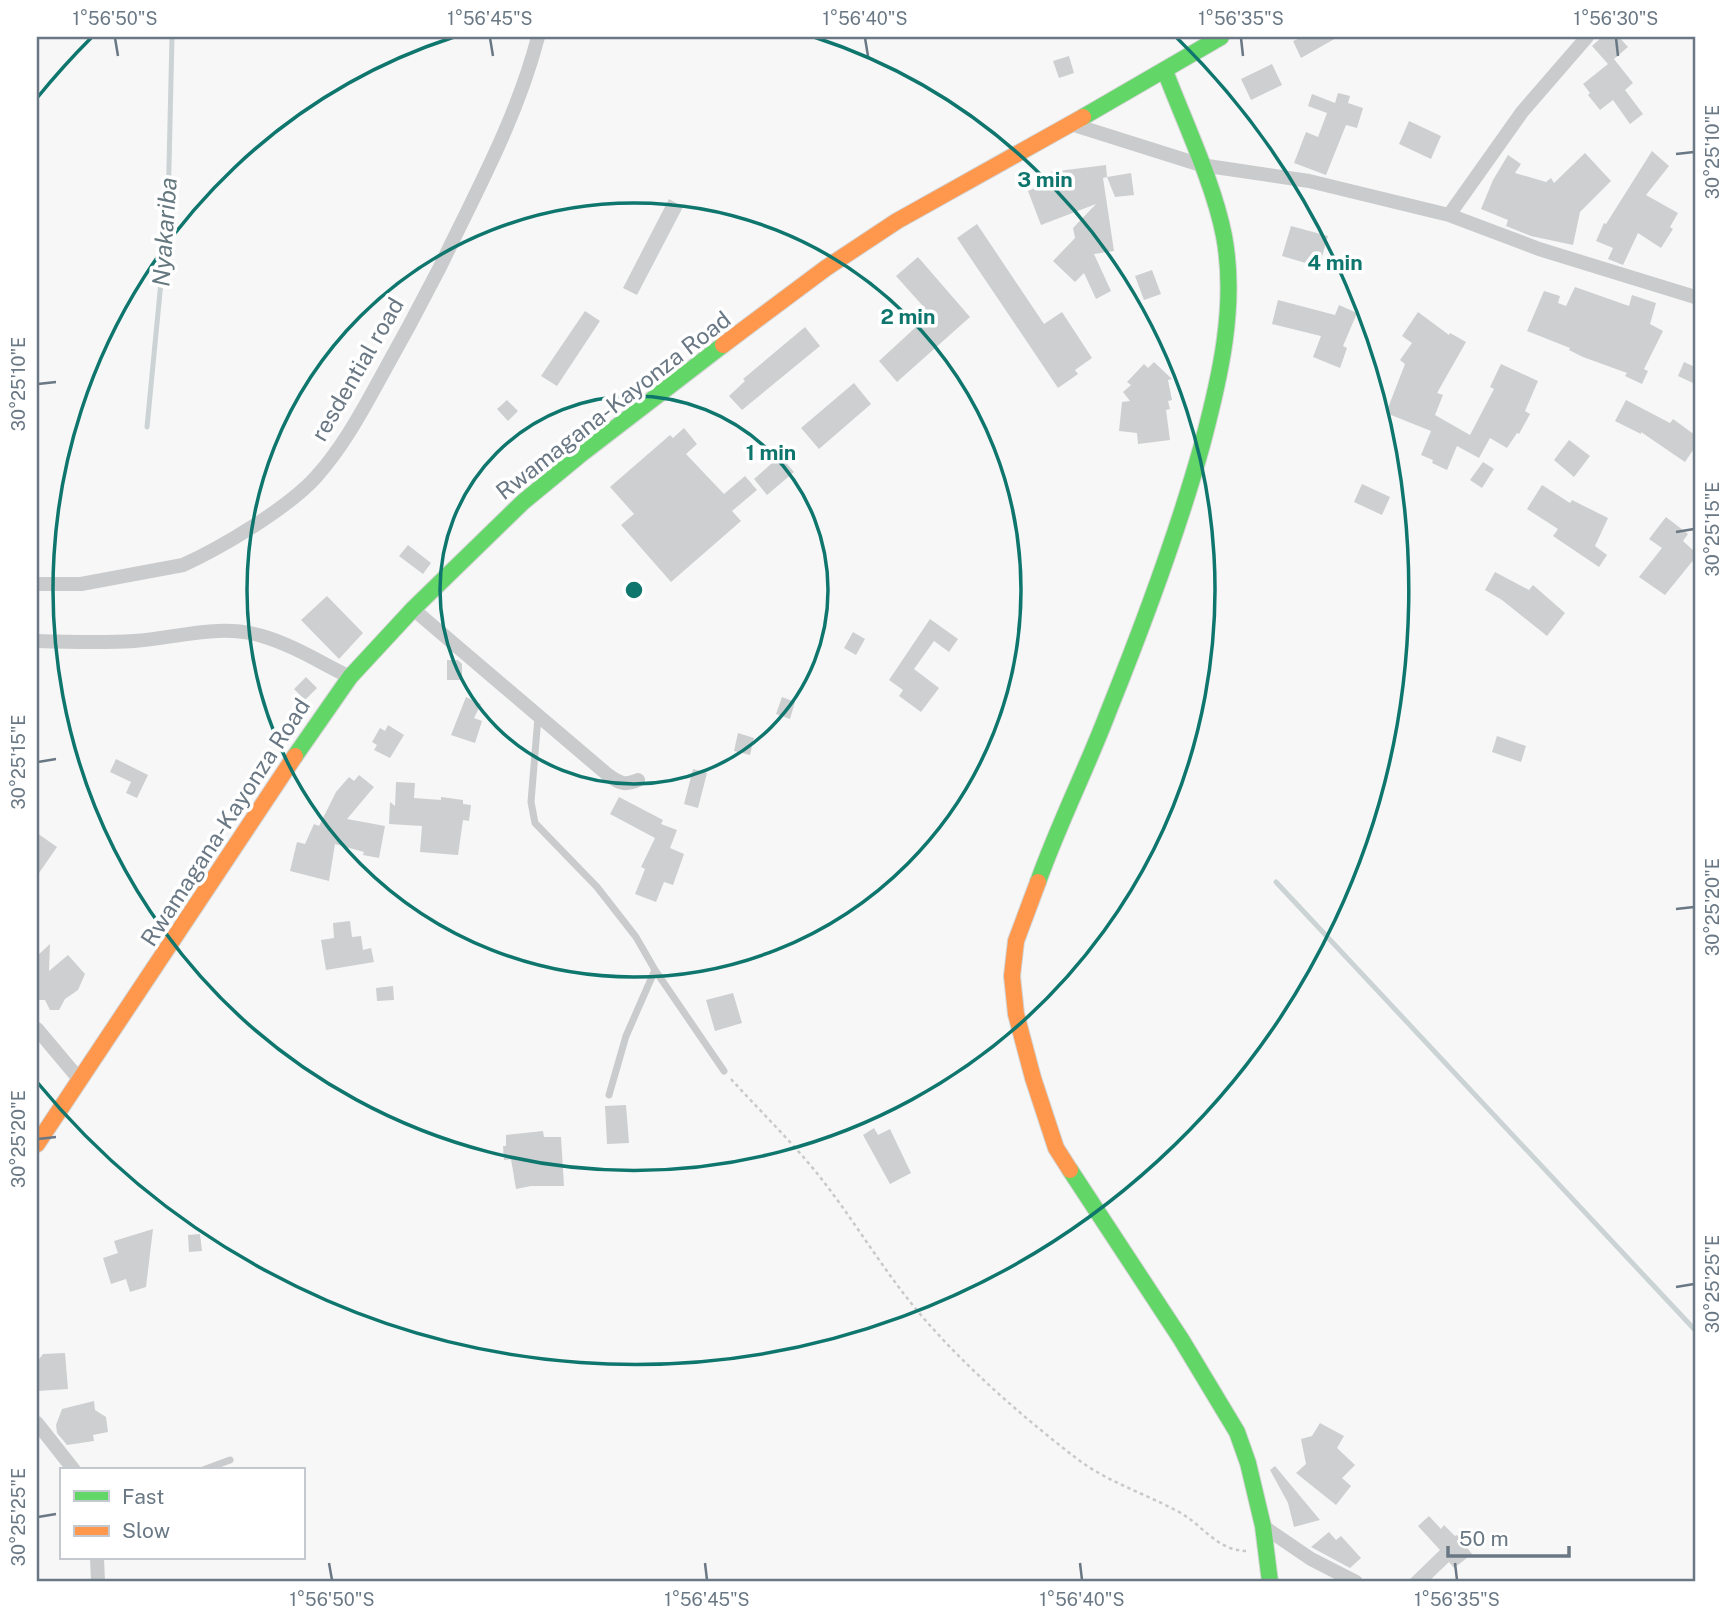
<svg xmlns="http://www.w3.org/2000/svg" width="1732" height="1619" font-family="'Public Sans',sans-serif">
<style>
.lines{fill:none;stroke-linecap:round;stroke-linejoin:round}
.stream{stroke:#cbd3d5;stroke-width:5}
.building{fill:#cdcfd0}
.fast-casing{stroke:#d3d4d4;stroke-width:18}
.slow-casing{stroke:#d3d4d4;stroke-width:18}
.path{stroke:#c7c9ca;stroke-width:2.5;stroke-dasharray:3.5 3.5;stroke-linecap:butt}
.lane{stroke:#cacbcc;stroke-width:7}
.street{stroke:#cacbcc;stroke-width:14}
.fast{stroke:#63d668;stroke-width:16}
.slow{stroke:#ff974d;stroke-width:16}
.ticks{fill:none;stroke:#697884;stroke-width:2.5}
.ring{fill:none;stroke:#0f766e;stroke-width:3.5}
.labels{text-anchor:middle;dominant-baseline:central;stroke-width:7;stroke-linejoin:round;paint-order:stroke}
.street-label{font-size:23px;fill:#697884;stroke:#fff}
.water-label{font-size:24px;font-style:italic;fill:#65787f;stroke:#fff}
.centre{fill:#0f766e;stroke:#fff;stroke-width:3.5}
.ring-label{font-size:21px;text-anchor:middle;font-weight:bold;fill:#0f766e;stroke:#fff;stroke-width:7;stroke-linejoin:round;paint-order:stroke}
.neatline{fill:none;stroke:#697884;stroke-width:2.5}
.ticks-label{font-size:18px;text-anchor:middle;fill:#697884}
</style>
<rect width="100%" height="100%" fill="#f7f7f7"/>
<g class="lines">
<!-- stream -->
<path class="stream" d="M147,427l21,-218 4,-172
M1276,882l419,448"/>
</g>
<!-- building -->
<path class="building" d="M1303,37h35l-37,21 -8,-17z
M1602,37h17l9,10 -14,12 19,24 -8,7 18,24 -13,10 -17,-24 -13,10 -12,-15 2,-2 -7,-9 25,-20 -16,-18z
M1069,56l5,17 -15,5 -6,-17z
M1272,64l10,21 -31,15 -10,-21z
M1338,93l12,3 -2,7 15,5 -6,20 -11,-3 -20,50 -32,-12 12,-31 12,5 9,-24 -19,-7 4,-12 23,9z
M1409,121l32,15 -10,23 -32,-15z
M1652,151l17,15 -23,29 32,18 -8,14 3,2 -12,19 -23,-15 -15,32 -15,-6 5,-11 -17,-7 8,-18 2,1z
M1585,153l26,28 -31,31 -7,33 -42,-9 -25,-10 2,-6 -27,-11 12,-29 15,-25 13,9 -6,9 31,9 5,-4 3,5z
M1106,165l1,12 24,-4 3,22 -19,2 -8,-20 -4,1 11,73 -20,3 17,37 -15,8 -12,-26 -9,9 -22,-21 22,-23 -2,-10 23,-24 -55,21 -13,-34 23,-10 -1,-9z
M669,199l14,8 -46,88 -14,-7z
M977,224l67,100 18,-12 30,46 -17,12 3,4 -20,14 -101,-150z
M1291,226l37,10 -9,31 -37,-11z
M918,257l52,60 -73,65 -18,-21 51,-47 -34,-38z
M1152,270l9,24 -17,6 -9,-24z
M1575,287l54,19 3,-11 24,8 -6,21 13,7 -19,38 4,2 -6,13 -17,-8 2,-3 -44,-16 -14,-7 1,-2 -43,-17 17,-40 16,5 -2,7 8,3z
M1278,300l57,15 4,-10 18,8 -14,33 4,2 -7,20 -27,-11 8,-21 -49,-12z
M585,311l15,10 -43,65 -16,-10z
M1418,312l31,23 1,-2 16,9 -29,51 6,2 -8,20 35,20 24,-46 -4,-2 11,-23 37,17 -13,30 5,3 -11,20 -2,-1 -10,15 -17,-10 -11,20 -22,-12 -10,24 -15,-7 1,-3 -12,-5 10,-24 -45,-18 19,-49 -5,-4 12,-17 -10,-7z
M805,327l15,19 -78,64 -13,-14 16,-15 -2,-2z
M1154,362l18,17 -4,1 4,20 -4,1 2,8 -4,1 4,30 -32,4 -1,-11 -18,-2 3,-29 8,-1 -7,-9 8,-7 -4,-3 17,-18 4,4z
M1684,362l11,5v17l-17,-8z
M854,383l17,21 -52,45 -18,-21z
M507,400l11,11 -10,10 -11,-12z
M1626,400l44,23 3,-4 22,16v12l-10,15 -44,-30v2l-26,-13z
M684,428l13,16 -11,10 38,40 21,-18 12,14 -25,21 9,10 -70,61 -50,-57 13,-11 -24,-27 60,-52 3,3z
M1569,440l21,16 -16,21 -20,-17z
M780,456l14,16 -27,23 -13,-16z
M1483,462l11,7 -12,19 -12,-8z
M1362,484l28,13 -8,18 -28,-13z
M1542,485l28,18 2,-3 36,18 -13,28 12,9 -8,12 -46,-31 5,-7 -31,-20z
M1666,517l22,17 -5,7 12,11v6l-30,37 -26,-18 23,-29 -13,-9z
M408,545l23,18 -8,11 -24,-18z
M1495,572l34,18 4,-5 32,28 -18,23 -45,-36 -17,-10z
M327,596l36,37 -24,26 -38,-39z
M930,619l28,20 -9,13 -15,-11 -20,28 25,19 -18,24 -22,-16 4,-6 -14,-10z
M853,632l12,7 -9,16 -12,-7z
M447,660h11l4,4v16h-15z
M306,677l11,11 -12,12 -11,-11z
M466,697l15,7 -7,14 8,3 -7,22 -24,-8z
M782,697l13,5 -5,17 -14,-5z
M388,725l16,10 -14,23 -16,-8 3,-5 -5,-3 8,-14 5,3z
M738,733l16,5 -4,17 -16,-4z
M1497,736l29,10 -5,16 -29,-10z
M116,759l32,16 -11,23 -11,-5 5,-11 -21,-10z
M693,769l14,4 -9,35 -14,-4z
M359,775l15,12 -27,32 38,7 -6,32 -16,-3 1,-3 -29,-8 -6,37 -39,-10 7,-29 8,2 9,-20 5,2 17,-34 13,-15 5,4z
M396,782l19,1 -1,15 27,2v-3l22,3v4l8,1 -2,16 -6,-1 -5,35 -38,-3 2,-26 -33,-2 1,-22 5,4z
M619,797l44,23 -2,4 16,6 -7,18 14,6 -11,31 -9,-3 -8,20 -21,-8 10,-25 -4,-2 14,-29 -45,-24z
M37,833l20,14 -20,29z
M350,921l2,16 9,-1 2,14 8,-2 3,14 -48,8 -5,-30 13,-2 -1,-15z
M50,944l-1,27 19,-16 17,19 -7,16 -13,9 -6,11h-9l-5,-10h-8v-44z
M393,986l1,14 -17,1 -1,-13z
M733,993l9,30 -27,8 -9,-31z
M626,1105l3,38 -22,1 -2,-38z
M874,1128l4,7 12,-6 21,44 -21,11 -27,-49z
M543,1131l1,6h17l3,49h-33l-15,3 -5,-30 -7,1 -1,-14h3v-11z
M153,1229l-7,58 -16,5 -4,-13 -15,5 -8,-26 15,-5 -4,-12z
M200,1234l2,17 -13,1 -1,-17z
M65,1353l3,36 -31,2v-29l6,-8z
M94,1401l1,9 11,7 2,15 -15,3 1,6 -27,4 -10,-12 -1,-8 6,-16z
M1320,1423l24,13 -7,12 18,17 -13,13 9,8 -15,19 -40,-32 10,-9 -5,-25 11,-3z
M1275,1466l45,54 -26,7 -6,-24 -18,-33z
M1429,1516l12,13 3,-4 11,11 2,-1 15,19 -18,14 -5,-6 -21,20h-21l33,-32 -22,-24z
M1329,1532l7,8 5,-4 20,22 -11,10 -39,-21z"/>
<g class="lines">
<!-- fast casing -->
<g class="fast-casing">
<path id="fast" d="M1083,117l138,-80
M295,756l55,-79 63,-68 110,-107 57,-47 143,-110
M1038,882c21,-59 49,-114 71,-172 35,-87 68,-175 93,-265 18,-67 35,-140 22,-209 -10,-52 -40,-115 -59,-165
M1070,1170l111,169 56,93 11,31 15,63 7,56"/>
</g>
<!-- slow casing -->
<g class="slow-casing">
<path id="slow" d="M723,345l103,-77 71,-47 186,-104
M1038,882l-22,59 -4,35 4,38 17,64 23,70 14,22
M37,1144l258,-388"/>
</g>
<!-- path -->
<path class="path" d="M731,1079c29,32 62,64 89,98 37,47 67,100 107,145 43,49 97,96 149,136 31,24 68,35 103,54 24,13 37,38 67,39"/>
<!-- lane -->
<path class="lane" d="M538,717l-7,85 4,21 62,64 39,50 19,33 69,101
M609,1095l17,-59 29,-66
M203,1470l27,-10"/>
<!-- street -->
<path class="street" d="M1071,124l130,41 108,16 140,34 90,34 156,48
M1449,215l73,-103 65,-75
M37,584h44l102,-19c38,-17 105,-57 133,-88 25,-28 43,-60 61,-93 22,-39 43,-78 63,-117 36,-75 77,-149 98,-230
M413,609l195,166c11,8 17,11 30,5
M37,641c32,1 65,2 97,0 43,-3 86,-18 128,-5 31,9 59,27 88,41
M37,1029l42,50
M37,1423l37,47
M1264,1527l47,32 45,23
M97,1558l1,24"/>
<!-- fast -->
<use href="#fast" class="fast"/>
<!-- slow -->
<use href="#slow" class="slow"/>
</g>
<!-- ticks -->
<path class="ticks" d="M115,38l3,18M490,38l3,18M865,38l3,18M1241,38l2,18M1616,38l2,18M1676,154l18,-2M38,384l18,-2M1676,532l18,-3M38,762l18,-3M1676,909l18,-2M38,1139l18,-2M1676,1287l18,-3M38,1517l18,-3M329,1563l3,17M705,1563l2,17M1080,1563l2,17M1455,1563l2,17"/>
<!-- distance rings -->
<g class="ring">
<circle cx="634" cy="590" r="194"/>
<circle cx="634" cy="590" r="387"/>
<path d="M814 37A581 581 0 1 1 454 37"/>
<path d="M37 98A774 774 0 0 1 91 38M1177 38A774 774 0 1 1 37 1082"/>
</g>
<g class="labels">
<!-- street labels -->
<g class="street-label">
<text transform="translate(357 369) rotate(-60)">resdential road</text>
<text transform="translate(613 405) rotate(-38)">Rwamagana-Kayonza Road</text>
<text transform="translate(225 822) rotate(-57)">Rwamagana-Kayonza Road</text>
</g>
<!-- water labels -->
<g class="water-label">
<text transform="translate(164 232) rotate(-86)">Nyakariba</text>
</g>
</g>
<circle cx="634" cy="590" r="10" class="centre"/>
<g class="ring-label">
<text x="1045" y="187">3 min</text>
<text x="1335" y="270">4 min</text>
<text x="908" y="324">2 min</text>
<text x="771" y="460">1 min</text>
</g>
<!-- border -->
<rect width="1732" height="1619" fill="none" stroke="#ffffff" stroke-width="77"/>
<!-- legend -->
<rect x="60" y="1468" width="245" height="91" fill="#ffffff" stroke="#c3c9ce" stroke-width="2"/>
<rect x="74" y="1491" width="35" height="10" fill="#63d668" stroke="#c3c9ce" stroke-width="2"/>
<text x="122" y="1504" font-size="21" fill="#697884">Fast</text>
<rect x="74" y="1526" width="35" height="10" fill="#ff974d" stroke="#c3c9ce" stroke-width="2"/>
<text x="122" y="1538" font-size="21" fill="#697884">Slow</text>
<!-- scale -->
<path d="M1448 1546v10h121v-10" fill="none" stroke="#697884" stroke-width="3.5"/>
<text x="1459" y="1546" font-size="21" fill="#697884" stroke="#ffffff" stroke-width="5" paint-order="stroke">50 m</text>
<rect x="38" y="38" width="1656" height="1542" class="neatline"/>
<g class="ticks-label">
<text x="115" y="25">1°56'50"S</text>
<text x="490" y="25">1°56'45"S</text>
<text x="865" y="25">1°56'40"S</text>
<text x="1241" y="25">1°56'35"S</text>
<text x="1616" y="25">1°56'30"S</text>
<text transform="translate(1713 152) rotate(-90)" y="6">30°25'10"E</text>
<text transform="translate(19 384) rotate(-90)" y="6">30°25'10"E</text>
<text transform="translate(1713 529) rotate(-90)" y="6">30°25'15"E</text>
<text transform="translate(19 762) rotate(-90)" y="6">30°25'15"E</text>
<text transform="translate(1713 907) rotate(-90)" y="6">30°25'20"E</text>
<text transform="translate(19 1139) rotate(-90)" y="6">30°25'20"E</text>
<text transform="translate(1713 1284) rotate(-90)" y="6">30°25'25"E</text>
<text transform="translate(19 1517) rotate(-90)" y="6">30°25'25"E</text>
<text x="332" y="1606">1°56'50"S</text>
<text x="707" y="1606">1°56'45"S</text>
<text x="1082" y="1606">1°56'40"S</text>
<text x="1457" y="1606">1°56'35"S</text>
</g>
</svg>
